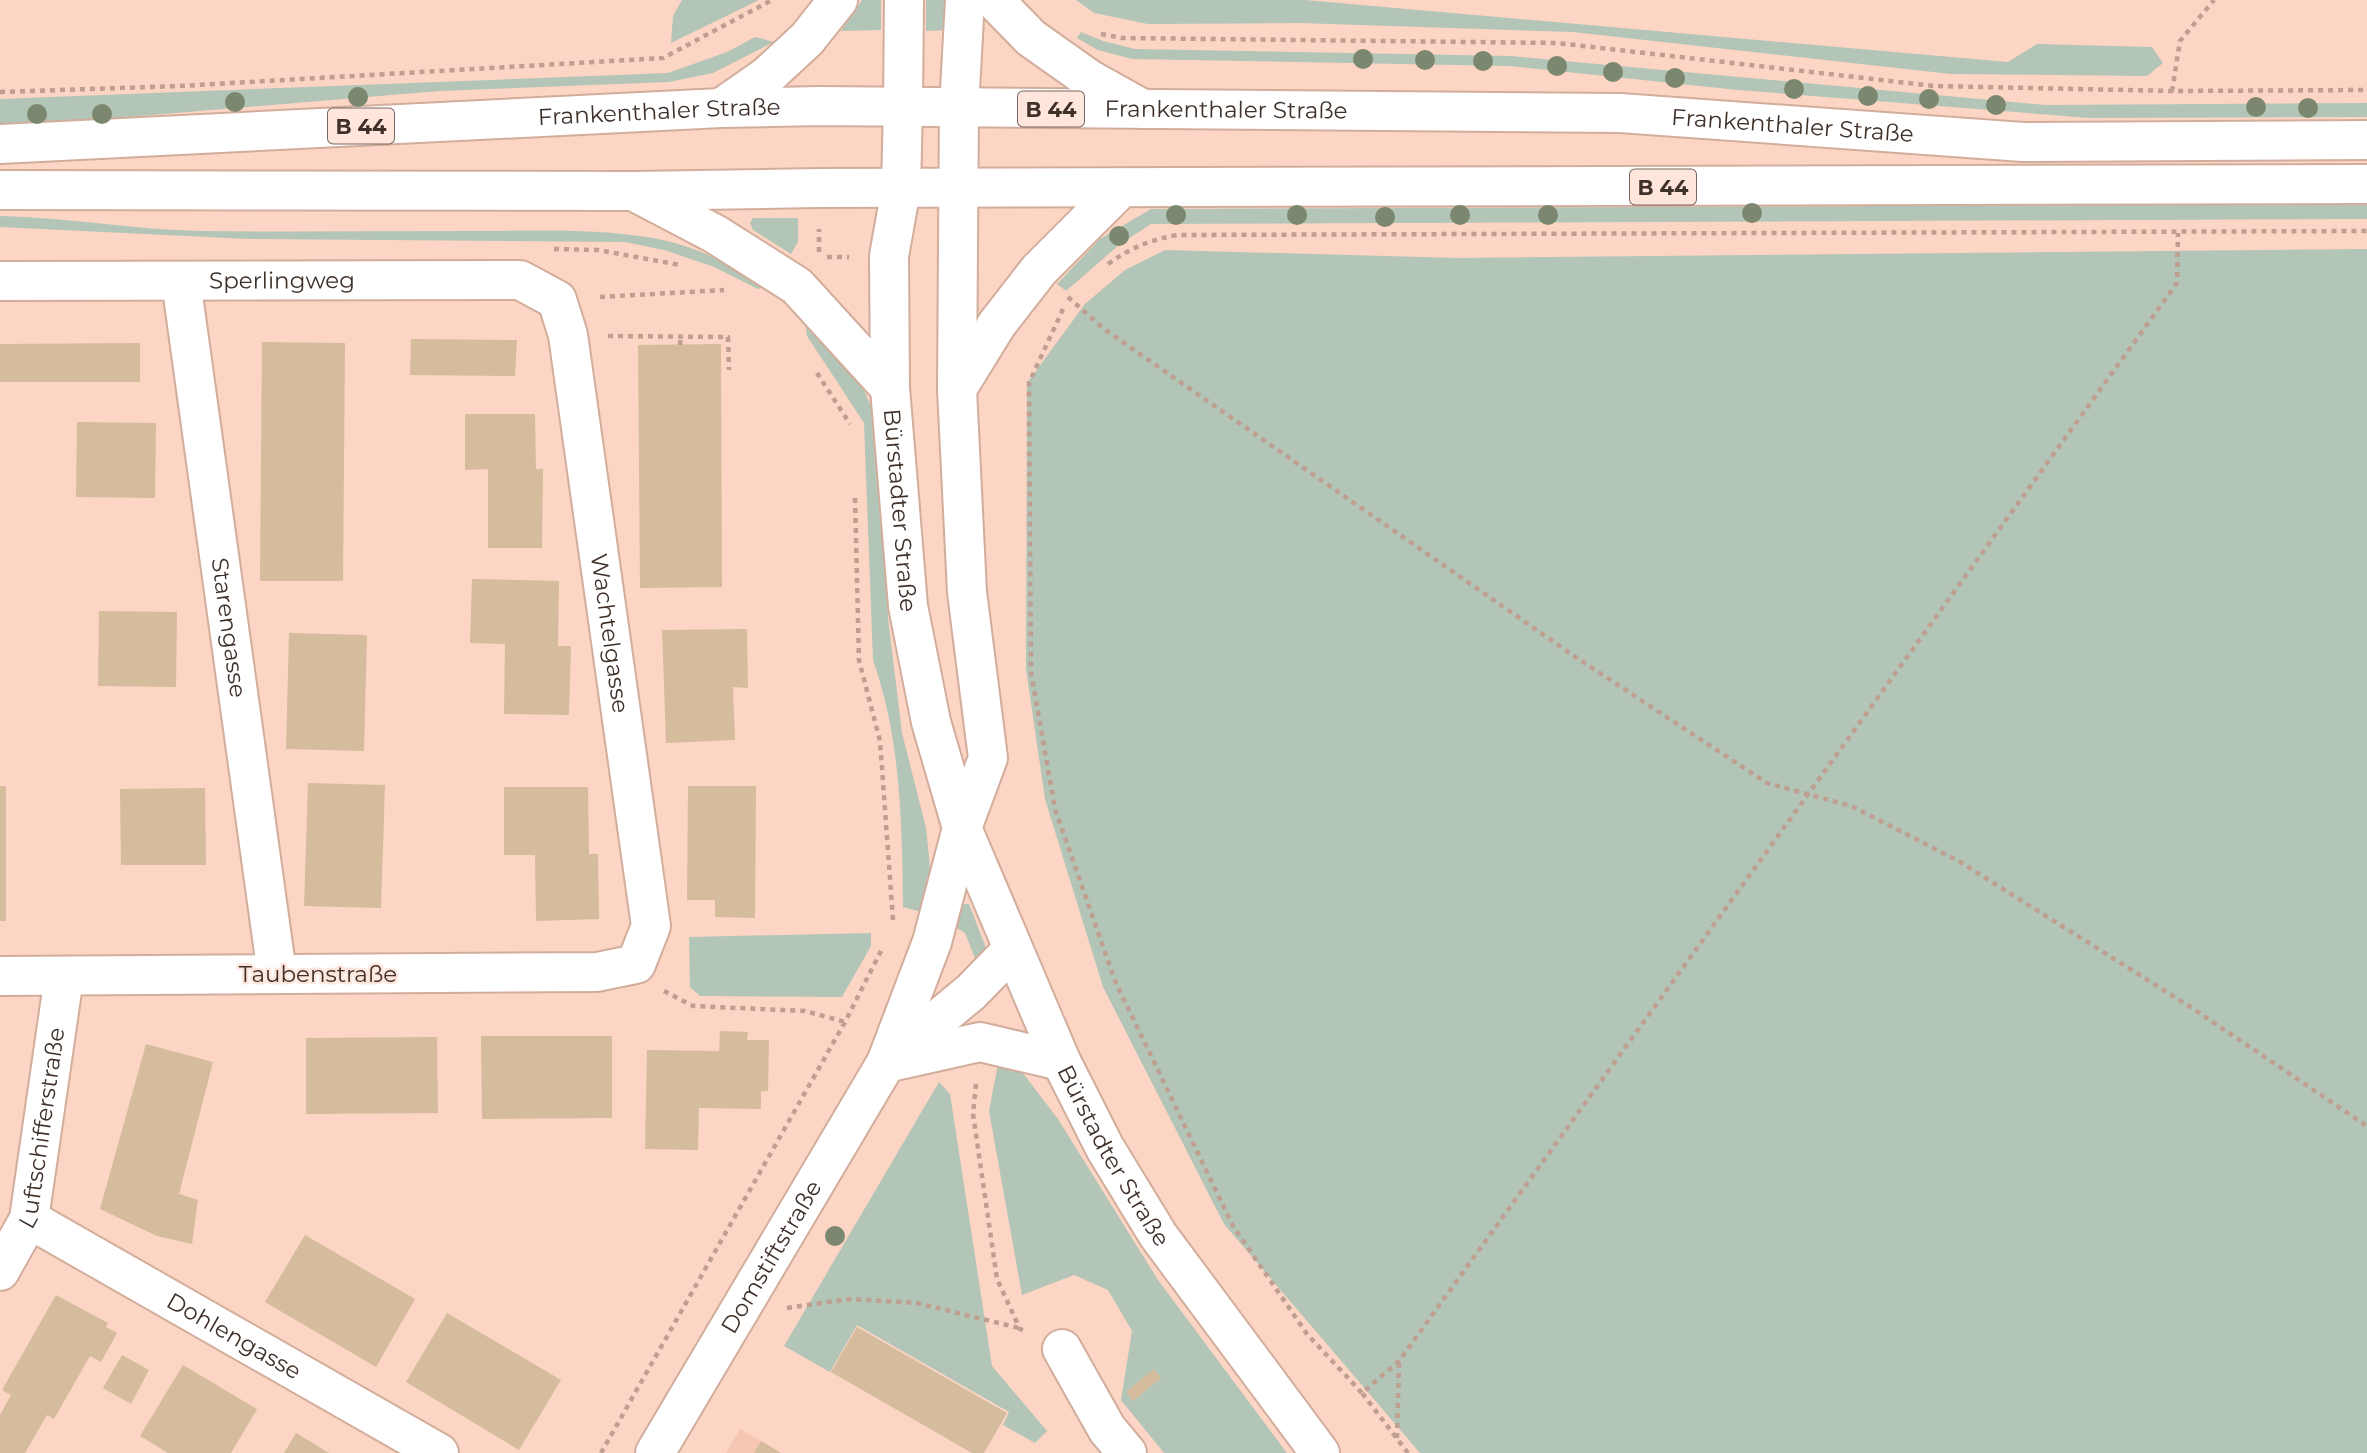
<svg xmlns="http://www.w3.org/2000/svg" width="2367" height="1453" font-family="Montserrat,sans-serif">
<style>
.built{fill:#f5c7b2}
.green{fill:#b2c5b7}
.building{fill:#d4bc9d}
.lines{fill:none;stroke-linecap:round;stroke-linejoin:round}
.minor-casing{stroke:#d3ad9c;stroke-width:42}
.tertiary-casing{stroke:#d3ad9c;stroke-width:42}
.secondary-casing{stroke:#d3ad9c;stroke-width:42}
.primary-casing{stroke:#d3ad9c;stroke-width:42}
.path{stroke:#be9f91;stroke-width:4.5;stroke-dasharray:5 5;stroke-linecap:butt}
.minor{stroke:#fff;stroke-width:38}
.tertiary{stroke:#fff;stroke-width:38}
.secondary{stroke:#fff;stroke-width:38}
.primary{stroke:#fff;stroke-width:38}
.tree{fill:#7b876e}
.labels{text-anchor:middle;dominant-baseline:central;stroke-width:5;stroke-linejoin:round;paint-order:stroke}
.shield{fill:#fee6dc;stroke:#78675f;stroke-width:2}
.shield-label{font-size:21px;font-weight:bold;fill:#3f312a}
.street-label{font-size:23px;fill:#3f312a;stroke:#fee6dc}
</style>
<rect width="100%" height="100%" fill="#fcd5c4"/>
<!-- built -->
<path class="built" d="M740,1429l41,24h-55z"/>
<!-- green -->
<path class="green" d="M682,0h77l-88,43 2,-27z
M862,0h19v30l-40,1z
M926,0h26v30l-26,1z
M1076,0h229l703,62 29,-18 115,3 11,16 -16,13 -196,-2 -378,-42 -273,-9 -152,1 -54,-11z
M1081,32l22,9 32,8 376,7 534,49 322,-2v14l-277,1 -352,-28 -229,-24 -377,-7 -34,-9 -21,-12z
M755,37l19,5 -61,31 -44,9 -230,9 -406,34 -33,-1v-25l668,-26 59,-21z
M2367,204v15l-1216,5 -32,21 -53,46 -9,-7 43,-45 51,-30z
M0,216c67,1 134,14 201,15 90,1 180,0 270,0 58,0 118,-3 175,6 44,6 85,27 122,49l-10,3 -44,-22 -50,-17 -39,-8 -376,-3 -249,-12z
M753,218h45v24l-7,12 -38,-24 -3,-7z
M2367,249v1204h-947l-196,-229 -121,-237 -58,-188 -19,-130 1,-286 58,-79 40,-34 40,-20 294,8z
M804,315l58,71 19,42 4,34 3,156 14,115 24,95 4,39 -5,46 -22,-6c-1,-84 -2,-167 -30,-247l-9,-237 -57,-87z
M960,904h9l22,57 -11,10 -15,-38 -11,-7z
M871,933v13l-29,51 -142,-1 -10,-9 -1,-50z
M998,1064l24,8 36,47 100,161 129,173h-123l-43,-53 11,-69 -24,-41 -34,-15 -52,20 -33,-184z
M939,1082l11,12 42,272 55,65 -12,12 -32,-18 6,-13 -152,-87 -27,47 -46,-26z"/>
<!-- building -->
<path class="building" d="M411,339l106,1 -2,36 -105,-1z
M262,342l83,1 -2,238h-83z
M140,343v39h-140v-38z
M721,344l1,243 -82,1 -2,-243z
M465,414h70l1,55h7l-1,79h-54v-79l-23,1z
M77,422l79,1 -1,75 -79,-1z
M472,579l87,2 -1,65h13l-2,69 -65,-1 1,-70 -35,-1z
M99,611l78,1 -1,75 -78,-1z
M747,629l1,59 -15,-1 2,53 -69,3 -4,-113z
M289,633l78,2 -3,116 -78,-2z
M308,783l77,2 -4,123 -77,-2z
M0,786h6v135h-6z
M688,786h68l-1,132 -40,-1v-17h-28z
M504,787h84l1,67h9l1,65 -63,2 -1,-66h-31z
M205,788l1,77h-85l-1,-76z
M720,1031l28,1 -1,8h22l-1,51h-7v18l-62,-1 -1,42 -53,-1 2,-99 72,1z
M481,1036h131v82l-130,1z
M437,1037l1,76 -132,1v-76z
M146,1044l67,18 -34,132 19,6 -6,44 -35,-8 -57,-27z
M305,1235l110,64 -39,68 -111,-65z
M56,1295l52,28 -2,4 11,6 -16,29 -11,-6 -36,63 -7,-4 -22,38h-25v-38l11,-20 -9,-5z
M447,1313l114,67 -42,70 -113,-68z
M857,1327l150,86 -23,40h-12l-141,-81z
M122,1355l27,15 -18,34 -28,-16z
M183,1365l74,44 -26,44h-63l-28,-17z
M1154,1369l7,9 -28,23 -7,-9z
M296,1433l33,20h-45z
M761,1441l20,12h-27z"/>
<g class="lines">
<!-- minor casing -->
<g class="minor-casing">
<g id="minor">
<path id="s1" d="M0,281l520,-1 37,20 11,35 83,591 -15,38 -39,8 -597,4"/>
<path id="s2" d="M181,281l96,693"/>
<path d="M890,1059l81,-67 41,-42"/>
<path d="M886,1063l94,-21 81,19"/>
<path id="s3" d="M29,1219l410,234"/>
<path id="s4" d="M0,1271l29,-52 35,-242"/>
<path d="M1062,1349l45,80 20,24"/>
<path id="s5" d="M655,1453l231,-390 46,-121 30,-114"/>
</g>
</g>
<!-- tertiary casing -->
<g class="tertiary-casing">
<path id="tertiary" d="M994,0l37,38 58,41 54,30
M903,106l1,-106
M721,108l46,-32 40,-37 31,-39
M959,108l6,-108"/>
</g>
<!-- secondary casing -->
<g class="secondary-casing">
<g id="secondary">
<path id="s6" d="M903,106l-2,83 -12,67 1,132 18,218 23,116 31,106 99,233 44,87 53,87 162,218"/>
<path d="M959,108l-2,281 10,203 21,166 -26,70"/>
<path d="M633,191l82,43 82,52 93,102"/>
<path d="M957,389l40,-65 42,-54 82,-82"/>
</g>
</g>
<!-- primary casing -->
<g class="primary-casing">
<g id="primary">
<path id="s7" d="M0,144l721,-36 98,-2 801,7 403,29 344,-2"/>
<path d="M0,190l633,1 186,-3 1548,-4"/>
</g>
</g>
<!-- path -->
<path class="path" d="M1101,34l21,4 435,5 377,43 238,5 195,-1
M2172,91l8,-50 34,-41
M0,92l180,-6 483,-28 109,-58
M554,249l44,1 82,15
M819,252v-23
M827,257h22
M1108,264c22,-16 42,-24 69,-29l1190,-4
M600,297l124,-7
M1068,297l36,32 470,327 193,127 84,23 106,54 235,148 175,118
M1063,309l-34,74 2,289 24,137 60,172 118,245 74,108 55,59
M608,336l120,1 1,33
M680,345l1,-9
M817,373l33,51
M855,498l4,162 21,81 13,179
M664,991l29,15 112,5 40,11
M976,1084l-3,30 24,165 23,50 5,2
M787,1308l62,-9 68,4 102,25
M1397,1438l2,-76
M601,1453l244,-431 38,-75
M1408,1453l-46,-60 37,-32 778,-1078 1,-50"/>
<!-- minor -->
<use href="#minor" class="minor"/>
<!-- tertiary -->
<use href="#tertiary" class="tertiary"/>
<!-- secondary -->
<use href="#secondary" class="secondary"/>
<!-- primary -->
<use href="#primary" class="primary"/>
</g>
<!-- trees -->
<g class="tree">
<circle cx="1363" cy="59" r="10"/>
<circle cx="1425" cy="60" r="10"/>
<circle cx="1483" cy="61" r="10"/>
<circle cx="1557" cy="66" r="10"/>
<circle cx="1613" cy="72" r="10"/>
<circle cx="1675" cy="78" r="10"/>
<circle cx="1794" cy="89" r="10"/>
<circle cx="1868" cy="96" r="10"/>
<circle cx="358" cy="97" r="10"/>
<circle cx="1929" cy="99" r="10"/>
<circle cx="235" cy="102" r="10"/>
<circle cx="1996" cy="105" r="10"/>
<circle cx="2256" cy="107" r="10"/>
<circle cx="2308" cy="108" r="10"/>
<circle cx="37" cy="114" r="10"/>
<circle cx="102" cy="114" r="10"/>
<circle cx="1752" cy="213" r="10"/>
<circle cx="1176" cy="215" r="10"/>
<circle cx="1297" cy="215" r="10"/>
<circle cx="1460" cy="215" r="10"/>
<circle cx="1548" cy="215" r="10"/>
<circle cx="1385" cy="217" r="10"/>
<circle cx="1119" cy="236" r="10"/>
<circle cx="835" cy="1236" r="10"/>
</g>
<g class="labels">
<!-- shield labels -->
<g class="shield">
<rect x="1018" y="91.5" width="66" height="35" rx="5"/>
<rect x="328" y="108.5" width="66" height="35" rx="5"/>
<rect x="1630" y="169.5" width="66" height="35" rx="5"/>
</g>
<g class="shield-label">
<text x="1051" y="109">B 44</text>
<text x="361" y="126">B 44</text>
<text x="1663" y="187">B 44</text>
</g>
<!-- street labels -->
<g class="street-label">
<text stroke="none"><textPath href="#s7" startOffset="1227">Frankenthaler Straße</textPath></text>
<text stroke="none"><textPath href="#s7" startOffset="660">Frankenthaler Straße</textPath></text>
<text stroke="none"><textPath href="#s7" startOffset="1794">Frankenthaler Straße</textPath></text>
<text stroke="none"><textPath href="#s1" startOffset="282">Sperlingweg</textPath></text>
<text stroke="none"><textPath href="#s6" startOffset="406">Bürstadter Straße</textPath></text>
<text stroke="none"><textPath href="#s2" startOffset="350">Starengasse</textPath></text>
<text stroke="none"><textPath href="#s1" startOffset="900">Wachtelgasse</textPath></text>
<text x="318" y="974">Taubenstraße</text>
<text stroke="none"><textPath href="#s4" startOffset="152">Luftschifferstraße</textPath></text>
<text stroke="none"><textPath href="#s6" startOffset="1092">Bürstadter Straße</textPath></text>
<text stroke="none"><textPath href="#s5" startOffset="228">Domstiftstraße</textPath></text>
<text stroke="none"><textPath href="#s3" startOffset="236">Dohlengasse</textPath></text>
</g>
</g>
</svg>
